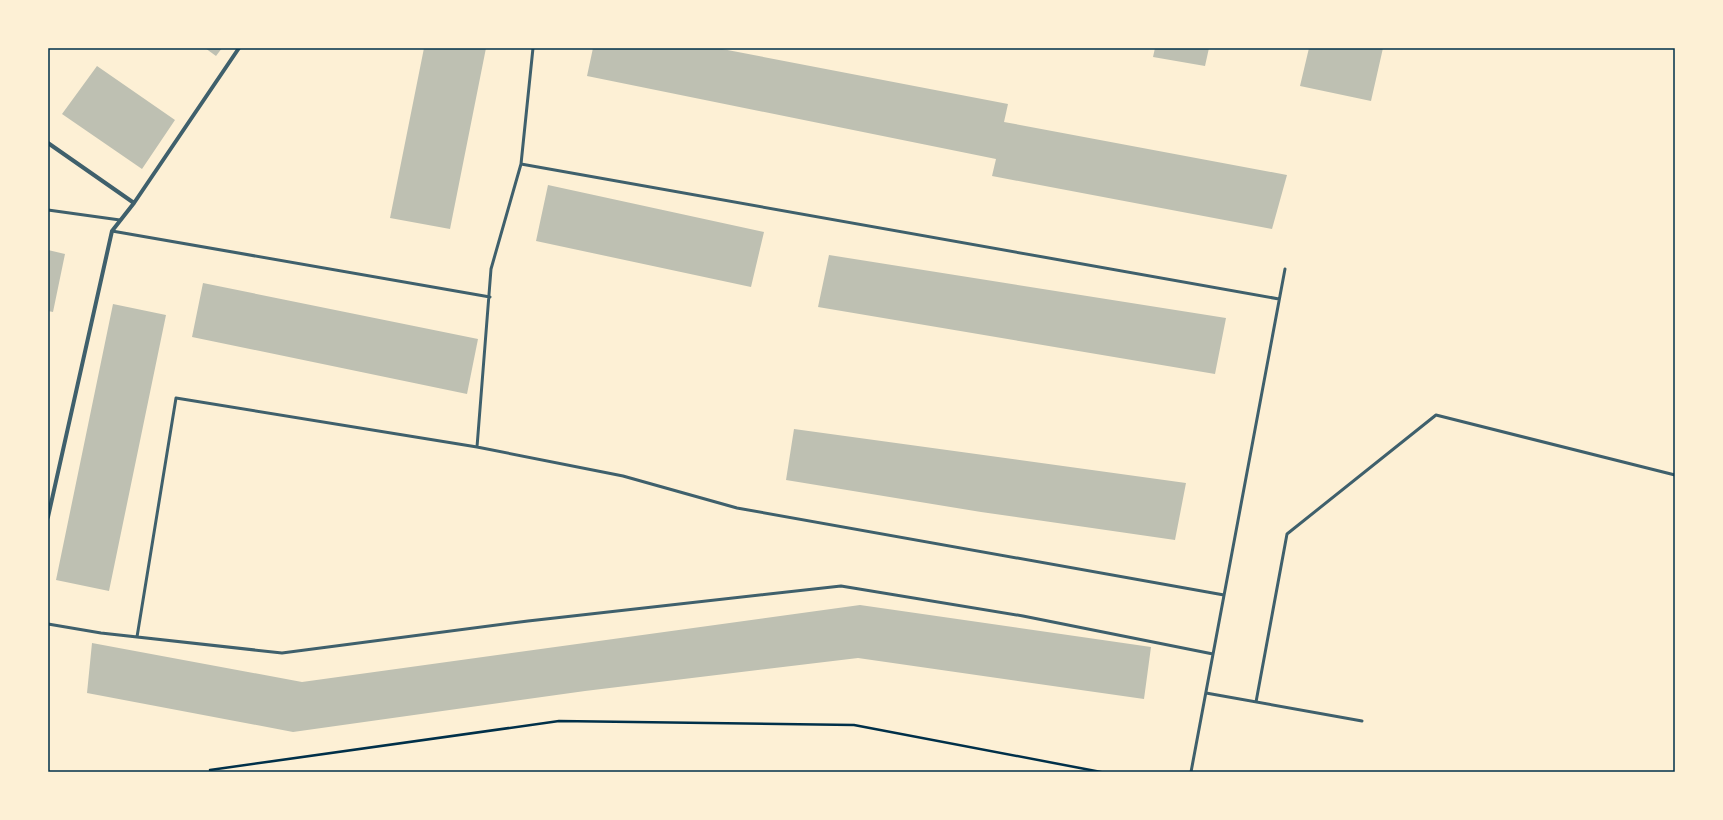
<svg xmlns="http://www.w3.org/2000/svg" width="1723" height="820" font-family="Barlow,sans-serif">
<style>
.building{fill:#bec0b2}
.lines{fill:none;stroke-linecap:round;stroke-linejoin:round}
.path{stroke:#003049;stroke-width:2.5}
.service{stroke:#3f606c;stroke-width:3}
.minor{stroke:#3f606c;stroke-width:4}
.neatline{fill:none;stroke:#003049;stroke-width:1.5}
</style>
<rect width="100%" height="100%" fill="#fdf0d5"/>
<!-- building -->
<path class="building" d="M205,48h17l-6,8z
M424,48h62l-36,181 -60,-11z
M593,48h124l291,56 -4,18 283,53 -15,54 -280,-53 4,-17 -409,-83z
M1155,48h54l-4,18 -52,-9z
M1309,48h74l-12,53 -71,-15z
M97,66l78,54 -33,49 -80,-55z
M548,185l216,47 -13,55 -215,-46z
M48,250l17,4 -12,58 -5,-1z
M829,255l397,63 -11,56 -397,-67z
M203,283l275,56 -11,55 -275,-57z
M113,304l53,11 -57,276 -53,-11z
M794,429l392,54 -11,57 -194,-28 -195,-32z
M860,605l291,42 -7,52 -286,-41 -273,33 -292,41 -206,-39 5,-50 210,39z"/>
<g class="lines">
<!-- path -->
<path class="path" d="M210,770l349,-49 295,4 247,47"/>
<!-- service -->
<path class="service" d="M521,164l758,135
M48,210l72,10
M112,231l378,66
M477,447l14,-178 30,-105 12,-116
M48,624l53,9 181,20 246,-32 313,-35 182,30 190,38
M137,637l39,-239 301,49 146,29 114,32 487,87
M1206,693l156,28
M1256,702l31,-168 149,-119 239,60
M1191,772l94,-503"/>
<!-- minor -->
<path class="minor" d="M48,143l86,60
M48,517l64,-286 22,-28 105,-155"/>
</g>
<!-- border -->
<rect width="1723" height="820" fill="none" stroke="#fdf0d5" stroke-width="98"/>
<rect x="49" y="49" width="1625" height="722" class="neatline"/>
</svg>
